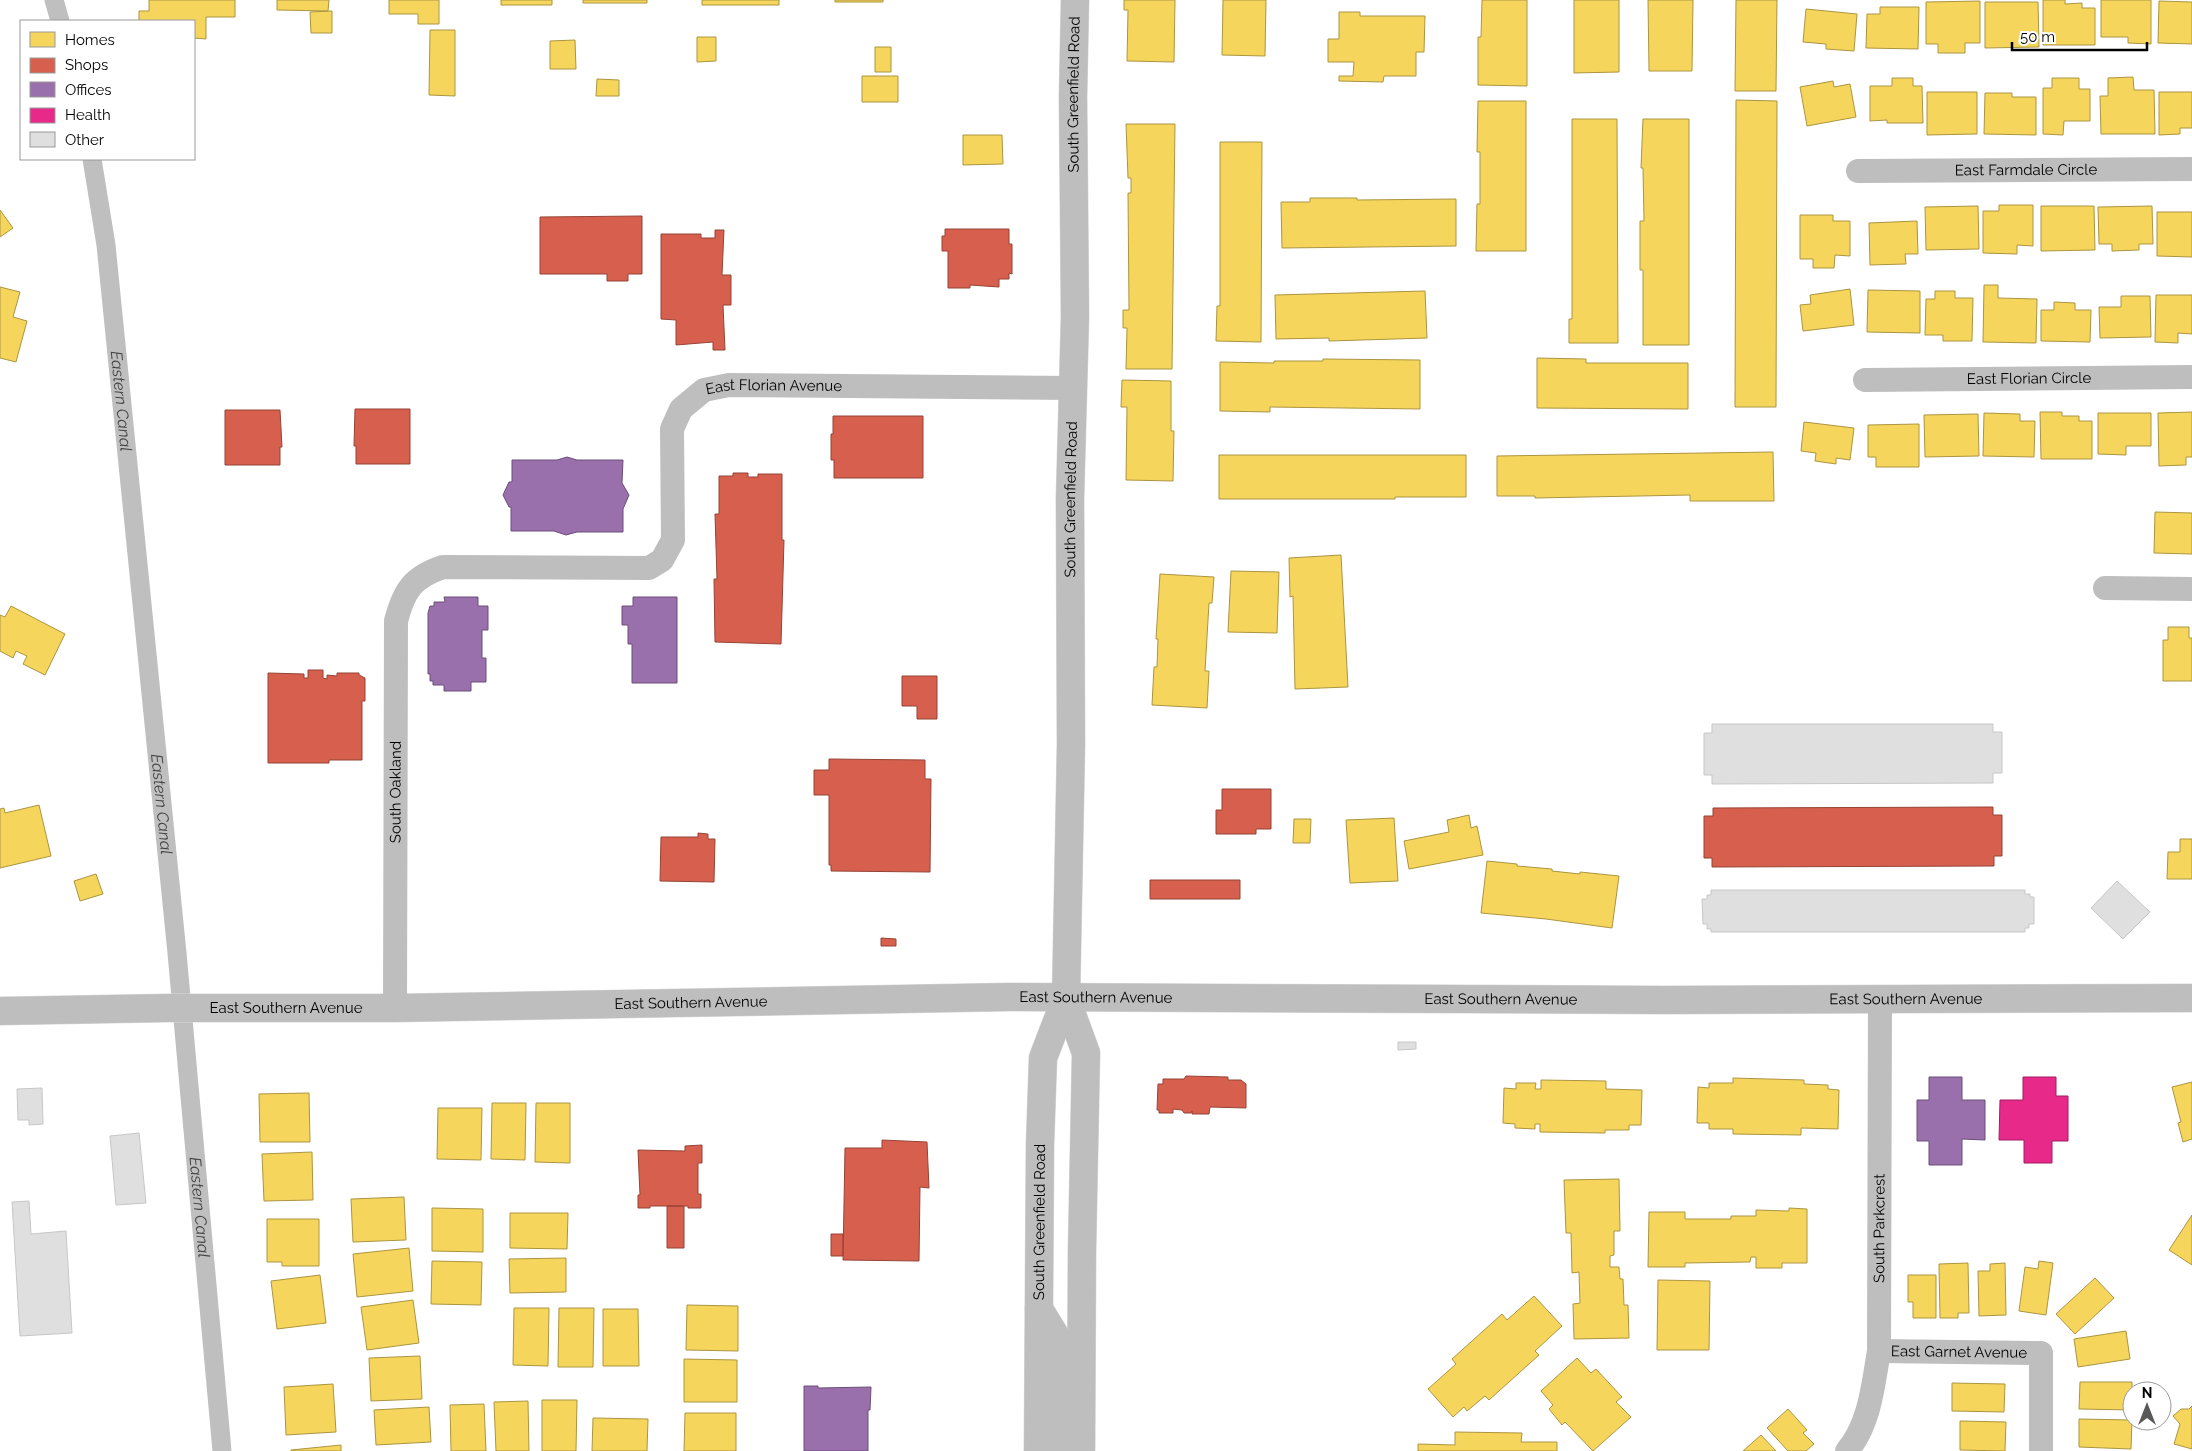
<svg xmlns="http://www.w3.org/2000/svg" width="2192" height="1451" font-family="Raleway,sans-serif">
<style>
.homes{fill:#f6d55c;stroke:#ac9540}
.shops{fill:#d6604d;stroke:#964336}
.offices{fill:#9970ab;stroke:#6b4e78}
.health{fill:#e7298a;stroke:#a21d61}
.lines{fill:none;stroke-linecap:round;stroke-linejoin:round}
.canal{stroke:#bfbfbf;stroke-width:19}
.building{fill:#dfdfdf;stroke:#c7c7c7}
.major-casing{stroke:#dbdbdb;stroke-width:29}
.minor{stroke:#bebebe;stroke-width:24}
.major{stroke:#bebebe;stroke-width:28}
.labels{text-anchor:middle;dominant-baseline:central;stroke-width:5;stroke-linejoin:round;paint-order:stroke}
.street-label{font-size:15px;fill:#000;stroke:#fff}
.water-label{font-size:16px;font-style:italic;fill:#444;stroke:#fff}
</style>
<rect width="100%" height="100%" fill="#fff"/>
<!-- homes -->
<path class="homes" d="M149,0h86v17h-29v22l-12,-1v-17h-55v-10h10z
M277,0h52l-1,11 -51,-1z
M389,0h50v24h-21v-10h-29z
M501,0h51v5h-51z
M583,0h64v3h-64z
M702,0h77v5h-77z
M835,0h48v2h-48z
M1124,0h51l-1,62 -47,-1 1,-51h-4z
M1223,0h43l-1,56 -43,-1z
M1482,0h45v86l-49,-1v-48h3z
M1574,0h45v72l-45,1z
M1648,0h45l-1,71h-43z
M1736,0h41l-1,91h-41z
M2043,0h22v4l17,-1v5h13v37h-52z
M2101,0h50v44l-23,-1v-6h-27z
M1980,1v42h-15v10h-27v-9h-12v-42z
M2159,1l33,1v42l-34,-1z
M1985,2h53l1,45 -54,1z
M1880,7h39l-1,42 -52,-1 1,-34h13z
M1806,9l51,5 -3,37 -28,-2v-5l-23,-2z
M332,11v22h-21l-1,-21z
M1339,12h21v4h65l-1,36h-8v24h-32l-1,6 -44,-1v-5h14l1,-14h-26v-23h11z
M430,30h25v66l-26,-1z
M697,37h19v24l-19,1z
M575,40l1,29h-26v-28z
M875,47h16v25h-16z
M862,76h36v26h-36z
M2133,77l1,13h20l1,44h-54l-1,-38h8v-18z
M1892,78h21v8h9l1,37h-36v-3l-17,1v-35h22z
M2052,78h27v11h11v32h-26l-1,14 -20,-1v-46h9z
M597,79l22,1v16h-23z
M1833,81l1,6 16,-3 6,33 -49,9 -7,-39z
M1927,92h50v42l-50,1z
M2159,92h33v36h-12v6l-21,1z
M1985,93h27v4h24v38l-52,-1z
M1736,100l41,1 -1,306h-41z
M1478,101h48v150h-50l1,-47h3v-52h-3z
M1572,119h45l1,224h-49v-24h3z
M1643,119h46v226h-46v-75h-3v-49h4l-1,-53h-2z
M1126,124h49l-3,245h-46l1,-41h-4v-18h6l-1,-117h3v-15h-3z
M963,135h39l1,29 -40,1z
M1220,142h42l-1,200 -45,-1 1,-35h3z
M1310,198h47v2l99,-1v47l-174,2 -1,-46h29z
M1999,205h34v41l-16,-1v9l-34,-1v-42h16z
M1978,206l1,43 -53,1 -1,-43z
M2041,206h53l1,44 -54,1z
M2152,206l1,38h-14v6l-27,1v-7h-13l-1,-37z
M0,210l13,18 -13,9z
M2157,212h35v45l-35,-1z
M1800,215h33v6h17v35l-15,-1 -1,13h-21v-9h-13z
M1917,221l1,33h-13l1,10 -36,1 -1,-42z
M1984,285h14v13l39,1 -1,44 -53,-1z
M0,287l20,5 -7,25 14,4 -11,41 -16,-4z
M1850,289l4,36 -51,6 -3,-26 11,-1 -1,-9z
M1868,290l52,1v42l-53,-1z
M1425,291l2,47 -98,3v-3l-53,1 -1,-44z
M1935,291h20v7h18l-1,43h-29v-6h-18l1,-36h9z
M2156,295h36v39l-14,-1v10l-23,-1z
M2121,296h29l1,41 -51,1 -1,-31h22z
M2054,302l21,1v7h16l-1,32 -49,-1v-31h13z
M1537,358l49,1v4h102v46l-151,-1z
M1323,359l97,1v49l-150,-2v5l-50,-1v-49l54,1v-2h49z
M1122,380l49,1v50h3l-1,50 -47,-1 1,-73h-6z
M2040,412h22v4h17v5h13v38h-51z
M2192,412v45h-6v8l-27,1 -1,-53z
M1984,413l36,1v7h15l-1,36 -51,-1z
M2098,413h53v33h-25v9l-28,-1z
M1978,414l1,42 -54,1 -1,-42z
M1804,422l50,6 -4,32 -14,-2v6l-21,-3 1,-8 -15,-2z
M1919,424v43h-43v-10h-8v-32z
M1773,452l1,49h-84v-6l-155,3v-2h-38v-40z
M1219,455h247v42h-71v2h-176z
M2155,512l37,1v41l-38,-1z
M1341,555l7,132 -53,2 -2,-93 -3,1 -1,-39z
M1231,571l48,1 -2,61 -49,-1z
M1160,574l54,3 -2,26h-3l-4,68h4l-2,37 -55,-3 2,-38h3l1,-28h-2z
M11,606l54,28 -20,41 -22,-11 4,-8 -11,-5 -3,7 -13,-7v-36l5,2z
M2168,627h21v11h3v43h-29v-41h5z
M39,805l12,51 -51,12v-59l4,-1 1,5z
M1469,815l2,13 6,-2 6,29 -74,14 -5,-28 45,-9 -2,-12z
M1394,818l4,63 -48,2 -4,-63z
M1294,819h17l-1,24h-17z
M2180,839h12v40h-25l1,-27h12z
M1487,861l30,3v2l35,3v2l28,3v-2l39,4 -7,52 -66,-9 -65,-6z
M96,874l7,20 -23,7 -6,-20z
M1733,1078l71,2v4l24,1v4l11,1 -1,39 -37,-1v7l-68,-1v-5h-24v-6h-12l1,-36 11,1v-5h24z
M1541,1080l65,1v8l36,1 -1,35h-12v5h-24v3l-65,-1v-8h-5v5l-20,-1v-4l-12,-1 1,-35 12,1v-6h20l-1,6h6z
M2192,1082v57l-9,3 -5,-19 3,-1 -9,-35z
M309,1093l1,49h-50l-1,-48z
M492,1103h34l-1,57 -34,-1z
M536,1103h34v60l-35,-1z
M438,1108h44l-1,52 -44,-1z
M312,1152l1,48 -49,1 -2,-47z
M1619,1179l1,52h-6v24l-4,1v11h9l1,12h3l1,26h4l1,33 -55,1 -1,-35 7,-1 -1,-31 -7,1 -1,-40h-5l-2,-53z
M404,1197l2,43 -53,2 -2,-43z
M432,1208l51,1v43l-51,-1z
M1789,1208l18,1v54h-25v5h-26v-11h-5l-1,5 -65,1v4h-37l1,-55h36v7h46v-3h25v-6l33,1z
M510,1213h58l-1,36 -57,-1z
M2192,1215v50l-23,-15z
M267,1219h52v47h-37v-4h-15z
M409,1248l4,43 -56,6 -4,-43z
M566,1258v34l-56,1 -1,-34z
M432,1261l50,1 -1,43 -50,-1z
M2039,1261l14,2 -7,52 -27,-4 6,-44 13,2z
M1968,1263l1,50h-11v5h-18l-1,-54z
M2005,1263l1,52 -27,1 -1,-45h12v-7z
M320,1275l6,48 -49,6 -6,-48z
M1908,1275h28v43h-23v-16h-5z
M2095,1278l19,20 -39,36 -19,-20z
M1658,1280l52,1 -1,69h-52z
M1534,1296l28,30 -27,25 4,4 -50,45 -4,-4 -18,15 -3,-4 -11,10 -25,-28 28,-25 -4,-5 50,-45 5,6z
M413,1300l6,43 -52,7 -6,-43z
M687,1305l51,1v45l-52,-1z
M514,1308h35l-1,58 -35,-1z
M559,1308h35l-1,59h-35z
M603,1309h35l1,57h-36z
M2126,1331l4,28 -52,8 -4,-28z
M420,1356l2,43 -51,2 -2,-43z
M1577,1358l14,15 5,-4 26,28 -6,5 15,15 -38,34 -28,-29 -3,3 -13,-16 4,-4 -12,-14z
M684,1359l53,1v42h-53z
M2080,1382h52v28l-53,-1z
M1952,1383l53,1 -1,28 -52,-1z
M333,1384l3,48 -50,3 -2,-48z
M542,1400h35l-1,51h-34z
M528,1401l1,50h-33l-2,-49z
M484,1404l2,47h-35l-1,-46z
M2192,1406v43l-18,-5 6,-20 -7,-8 8,-7h8z
M429,1407l2,35 -55,3 -2,-35z
M1788,1409l19,21 -4,3 11,11 -8,7h-18l-21,-23z
M685,1413h51v38h-52z
M593,1418l55,1 -1,32h-55z
M2079,1419l53,1 -1,29 -52,-2z
M1960,1421l46,1 -1,29 -45,-1z
M1455,1432l67,1 -1,9h36v9h-139v-7l37,1z
M1761,1435l15,16h-33z
M341,1445v6h-50v-1z"/>
<!-- shops -->
<path class="shops" d="M642,216v58h-14v7h-21v-7h-67v-57z
M945,229h64v15h3v30l-3,-1v6h-10v8l-29,-2v3h-22v-37h-6v-15h3z
M715,230h9l-2,45h9v30h-8l2,45h-12v-8l-37,3v-25l-15,-1v-85h40v4h14z
M355,409h55v55h-54v-18h-2z
M225,410h55l2,37h-2v18h-55z
M833,416h90v62h-89v-18h-3v-26h2z
M733,473h15v4h10v-3h24v66h2l-3,104 -66,-2 -1,-63h3l-2,-65h4v-38h14z
M308,670h15v8l4,1v-4l10,1v-3h22v2l6,3v23h-3v59h-33v3h-61v-90l36,1v4h4z
M902,676h35v43h-20v-13h-15z
M829,759l96,1v19h6l-1,93 -99,-1v-6h-2v-70h-15v-25h15z
M1222,789h49v40h-15v5h-40v-24h6z
M1993,807v8h9v41h-8v10l-282,1v-9h-8v-42h9v-8z
M698,833l10,1v5h7l-1,43 -54,-1 1,-44h37z
M1150,880h90v19h-90z
M881,938l15,1v7h-15z
M1186,1076l42,1v3h13l5,4v24l-36,-1 -1,7h-17v-3l-1,2h-7l-2,-3 -9,-1v4h-14v-3h-2l1,-26h5v-5h21z
M882,1140l45,2 2,46 -9,-1 -1,74 -76,-1 2,-112h37z
M702,1145v18h-4v31h3v14h-13v-2h-38v2h-12v-13h2l-2,-45 47,1v-5z
M667,1206h17v42h-17z
M831,1234h12v22h-12z"/>
<!-- offices -->
<path class="offices" d="M567,457l10,3h46l-1,23 7,12 -6,14v23h-46l-11,3 -12,-4h-43v-24h-2l-6,-12 6,-13h3v-22h45z
M444,597h34v9h10v24h-6v28h4v24h-15v9h-27v-6h-11v-4h-3v-7h-2v-61l2,-7h4v-4h11z
M633,597h44v86h-45v-39h-4v-19h-6v-19h11z
M1929,1077h33v23h23v40l-23,-1v26h-33v-24h-12v-41h12z
M804,1386h14v2l53,-1 -1,23h-2v41h-64z"/>
<!-- health -->
<path class="health" d="M2023,1077h33v19h12v45h-16v22h-28v-23h-25l1,-40h23z"/>
<g class="lines">
<!-- canal -->
<g class="canal">
<path d="M54,0l6,21"/>
<path id="s1" d="M92,159l14,86 71,708 45,498"/>
</g>
</g>
<!-- building -->
<path class="building" d="M1712,724h281v8h9v41h-9v10l-281,1v-9h-8v-42h8z
M2117,881l33,31 -27,27 -32,-31z
M1711,890h314v4h5v3h4v27h-5v4h-4v4h-314v-3h-4v-5h-4l-1,-25h5v-4h4z
M1398,1042h18v7l-18,1z
M42,1088l1,36 -14,1v-5h-11l-1,-31z
M139,1133l7,70 -30,2 -6,-69z
M29,1201l2,33 35,-3 6,102 -52,3 -8,-134z"/>
<g class="lines">
<!-- major casing -->
<g class="major-casing">
<g id="major">
<path d="M1066,998l20,55 -4,198 -1,200"/>
<path id="s7" d="M0,1011l167,-3h228l614,-11 656,3 527,-2"/>
<path d="M1039,1309l19,31 2,16 1,95"/>
<path id="s8" d="M1038,1451l2,-306 3,-87 23,-60 5,-254 -1,-246 5,-181 -2,-220 2,-97"/>
</g>
</g>
<!-- minor -->
<g class="minor">
<path id="s2" d="M1858,171l334,-2"/>
<path id="s3" d="M1865,380l327,-3"/>
<path d="M2105,588l87,1"/>
<path id="s4" d="M395,1008l1,-387c8,-31 17,-44 47,-54l206,1 13,-8 11,-20 -1,-111 9,-20 23,-19 25,-5 344,3"/>
<path id="s5" d="M1879,1351l162,2v98"/>
<path id="s6" d="M1847,1451c23,-27 26,-66 32,-100l1,-352"/>
</g>
<!-- major -->
<use href="#major" class="major"/>
</g>
<g class="labels">
<!-- street labels -->
<g class="street-label">
<text stroke="none"><textPath href="#s8" startOffset="1361">South Greenfield Road</textPath></text>
<text stroke="none"><textPath href="#s2" startOffset="168">East Farmdale Circle</textPath></text>
<text stroke="none"><textPath href="#s3" startOffset="164">East Florian Circle</textPath></text>
<text stroke="none"><textPath href="#s4" startOffset="940">East Florian Avenue</textPath></text>
<text stroke="none"><textPath href="#s8" startOffset="956">South Greenfield Road</textPath></text>
<text stroke="none"><textPath href="#s4" startOffset="216">South Oakland</textPath></text>
<text stroke="none"><textPath href="#s7" startOffset="1096">East Southern Avenue</textPath></text>
<text stroke="none"><textPath href="#s7" startOffset="1501">East Southern Avenue</textPath></text>
<text stroke="none"><textPath href="#s7" startOffset="1906">East Southern Avenue</textPath></text>
<text stroke="none"><textPath href="#s7" startOffset="691">East Southern Avenue</textPath></text>
<text stroke="none"><textPath href="#s7" startOffset="286">East Southern Avenue</textPath></text>
<text stroke="none"><textPath href="#s8" startOffset="229">South Greenfield Road</textPath></text>
<text stroke="none"><textPath href="#s6" startOffset="229">South Parkcrest</textPath></text>
<text stroke="none"><textPath href="#s5" startOffset="80">East Garnet Avenue</textPath></text>
</g>
<!-- water labels -->
<g class="water-label">
<text stroke="none"><textPath href="#s1" startOffset="244">Eastern Canal</textPath></text>
<text stroke="none"><textPath href="#s1" startOffset="649">Eastern Canal</textPath></text>
<text stroke="none"><textPath href="#s1" startOffset="1054">Eastern Canal</textPath></text>
</g>
</g>
<!-- legend -->
<rect x="20" y="20" width="175" height="140" fill="#ffffff" stroke="#999999"/>
<rect x="30" y="32" width="25" height="15" fill="#f6d55c" stroke="#999999"/>
<text x="65" y="45" font-size="15" fill="#000000">Homes</text>
<rect x="30" y="58" width="25" height="15" fill="#d6604d" stroke="#999999"/>
<text x="65" y="70" font-size="15" fill="#000000">Shops</text>
<rect x="30" y="82" width="25" height="15" fill="#9970ab" stroke="#999999"/>
<text x="65" y="95" font-size="15" fill="#000000">Offices</text>
<rect x="30" y="108" width="25" height="15" fill="#e7298a" stroke="#999999"/>
<text x="65" y="120" font-size="15" fill="#000000">Health</text>
<rect x="30" y="132" width="25" height="15" fill="#dfdfdf" stroke="#999999"/>
<text x="65" y="145" font-size="15" fill="#000000">Other</text>
<!-- north arrow -->
<g transform="translate(2147 1406)"><circle r="24" fill="#ffffff" stroke="#999999"/>
<path d="M0-4L9 19L0 12L-9 19Z" fill="#595959"/>
<text y="-8" font-size="14" font-weight="bold" text-anchor="middle" fill="#000000">N</text>
</g>
<!-- scale -->
<path d="M2012 42v8h135v-8" fill="none" stroke="#000000" stroke-width="2.5"/>
<text x="2020" y="42" font-size="15" fill="#000000" stroke="#ffffff" stroke-width="4" paint-order="stroke">50 m</text>
</svg>
